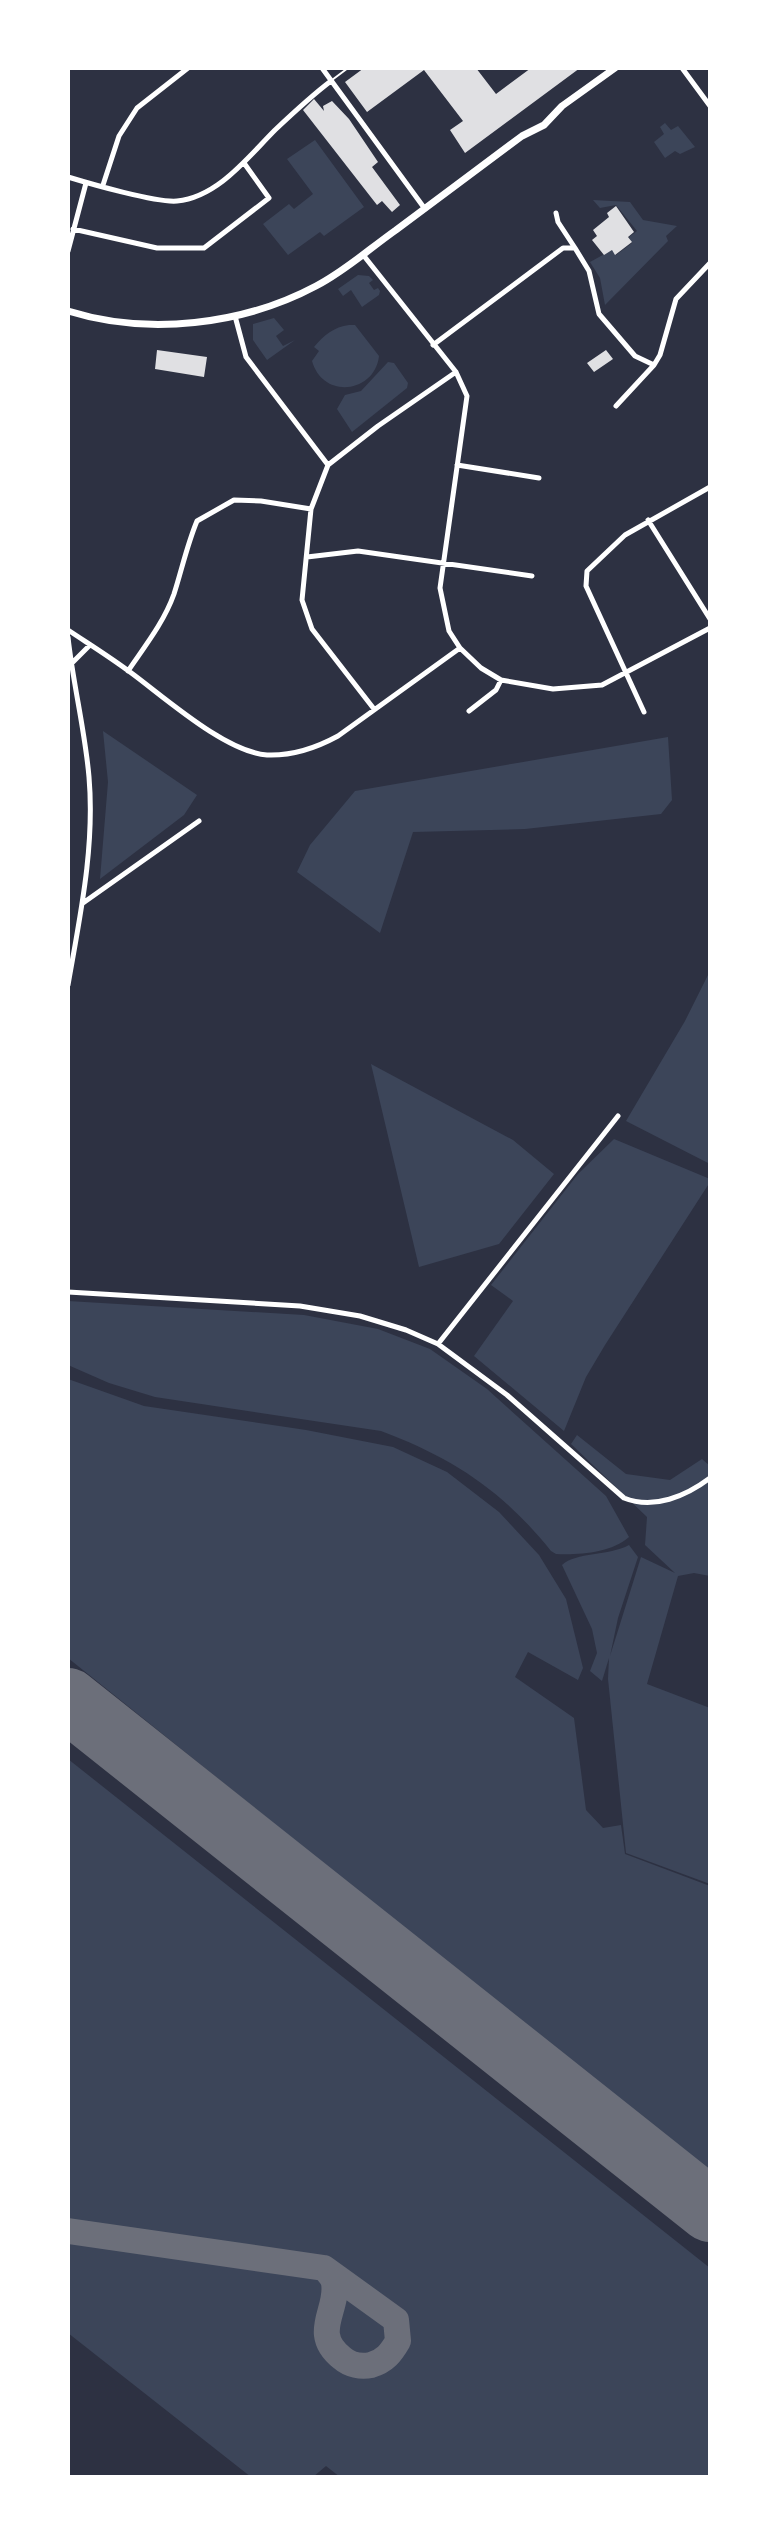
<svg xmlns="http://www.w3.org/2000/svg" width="778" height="2545" font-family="Barlow,sans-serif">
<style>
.green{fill:#3c4559}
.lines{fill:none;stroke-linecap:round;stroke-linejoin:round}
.taxiway{stroke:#6c6f7a;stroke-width:26}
.runway{stroke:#6c6f7a;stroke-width:64}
.building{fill:#e0e0e3}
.service{stroke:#fff;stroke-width:2}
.minor{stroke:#fff;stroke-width:5}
.secondary{stroke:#fff;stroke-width:7}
</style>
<rect width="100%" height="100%" fill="#2d3142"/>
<!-- green -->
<path class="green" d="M665,123l6,7 7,-4 17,21 -15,7 -5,-3 -10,7 -11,-16 10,-8 -4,-7z
M315,140l49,67 -40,29 -4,-4 -32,23 -25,-31 26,-20 5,5 19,-15 -26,-35z
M593,200l37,2 13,18 34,6 -11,10 2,5 -63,64 -5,-27 -10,-16 22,-12 4,5 16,-12 -3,-6 8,-6 -21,-26 -16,3z
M358,275l11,1 4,4 -4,3 5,7 4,-2 2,3 -1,4 -17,12 -11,-17 -8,6 -5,-7z
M274,318l10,12 -8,6 7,10 12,-6 -28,20 -14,-20v-16z
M349,325h6l24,31c-4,37 -56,44 -67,5l7,-10 -5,-4c10,-12 20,-20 35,-22z
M388,362l6,1 14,20 -1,5 -55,44 -15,-23 8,-14 16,-4z
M103,731l94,64 -13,20 -84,64 8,-97z
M668,737l4,63 -11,14 -136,15 -112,3 -33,101 -83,-61 13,-27 45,-54z
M710,971v193l-84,-43 59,-100z
M371,1064l142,76 41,34 -55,70 -80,23z
M614,1139l96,40v3l-105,163 -19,32 -22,54 -90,-75 39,-55 -22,-16 87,-111z
M68,1301l236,14 74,14 52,20 57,40 119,107 23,41c-18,16 -50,18 -73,17l-5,-3c-48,-60 -98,-93 -170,-120l-226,-34 -46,-14 -41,-18z
M68,1379l76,27 162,24 87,17 54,25 52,40 40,43 27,44 17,69 -5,12 -50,-28 -13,25 59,41 12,92 17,18 18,-3 4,29 85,32v288l-642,-516z
M577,1435l49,39 44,6 32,-21 8,7v110l-16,-3 -16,3 -31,108 63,24v176l-84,-31 -18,-174 1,-21 -7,23 -12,-10 7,-18 -5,-24 -30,-64c14,-13 47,-9 67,-20l9,12 -20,61 -8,38 31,-99 34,16 -30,-28 2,-28 -76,-73z
M68,1759l642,509v209h-370l-14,-11 -13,11h-62l-183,-144v-93l259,37c7,21 -12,44 -3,66 14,32 58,36 73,4 3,-7 3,-16 3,-24l-35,-30 -45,-29 -252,-37z
M338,2285l42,29 15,15c1,43 -57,45 -66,5 -4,-18 10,-32 9,-49z"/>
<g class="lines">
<!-- taxiway -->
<path class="taxiway" d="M68,2231l256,37 72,52 2,21c-7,12 -13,20 -27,24 -10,2 -21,0 -29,-7 -32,-25 -3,-48 -8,-75 -1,-6 -5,-10 -10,-15"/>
<!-- runway -->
<path class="runway" d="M68,1700l642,510"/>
</g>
<!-- building -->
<path class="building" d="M364,68h112l20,26 35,-26h49l-115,85 -15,-23 13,-9 -39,-51 -57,42 -22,-30z
M314,99l10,12 -1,-5 9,-5 17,18 29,43 -6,5 28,38 -8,7 -10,-11 -5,4 -74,-95z
M616,206l18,26 -6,5 4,5 -17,13 -3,-5 -8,5 -12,-15 5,-4 -4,-6 16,-13 -2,-4z
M157,350l50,7 -3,20 -49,-8z
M606,350l7,9 -19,13 -7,-9z"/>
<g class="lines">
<!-- service -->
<path class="service" d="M332,80l16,-12"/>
<!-- minor -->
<path class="minor" d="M322,68l103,141
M682,68l28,38
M68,177c23,7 89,26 109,24 41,-4 71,-44 98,-71 18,-17 36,-34 56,-49
M103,185l16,-49 18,-28 51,-40
M556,213l2,9 17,26
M73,229l84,19h47l65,-50 -25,-35
M68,251l18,-68
M364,256l92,116 11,24 -27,192 9,43 11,17 21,20 20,12 52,9 49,-4 108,-57
M235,316l11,41 82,108
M433,345l130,-97h12l14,23 10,43 36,42 19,9 6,-10 16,-56 34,-36
M616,406l38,-41
M457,465l82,13
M648,520l62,99
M307,557l51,-6 174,25
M68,630c21,14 42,27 62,42 33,24 95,80 137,83 25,1 49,-7 71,-19l122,-88
M68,637c5,47 17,93 21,140 6,70 -9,139 -21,208
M72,663l18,-18
M128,671c17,-25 36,-49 46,-77 8,-25 13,-49 23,-73l37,-21 27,1 50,8
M374,709l-62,-80 -10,-29 9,-91 17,-44 50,-39 78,-54
M469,711l27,-21 5,-10
M644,712l-58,-126 1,-15 38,-36 85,-48
M83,903l116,-82
M68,1292l232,14 60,10 46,14 32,14 69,51 117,103c30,12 62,-2 86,-20
M438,1344l180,-228"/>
<!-- secondary -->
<path class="secondary" d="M68,311c80,25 175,14 248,-25 29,-15 53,-37 80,-56 42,-31 84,-63 126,-94l22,-11 18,-19 53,-38"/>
</g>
<!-- border -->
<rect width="778" height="2545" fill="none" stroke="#ffffff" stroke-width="140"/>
</svg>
